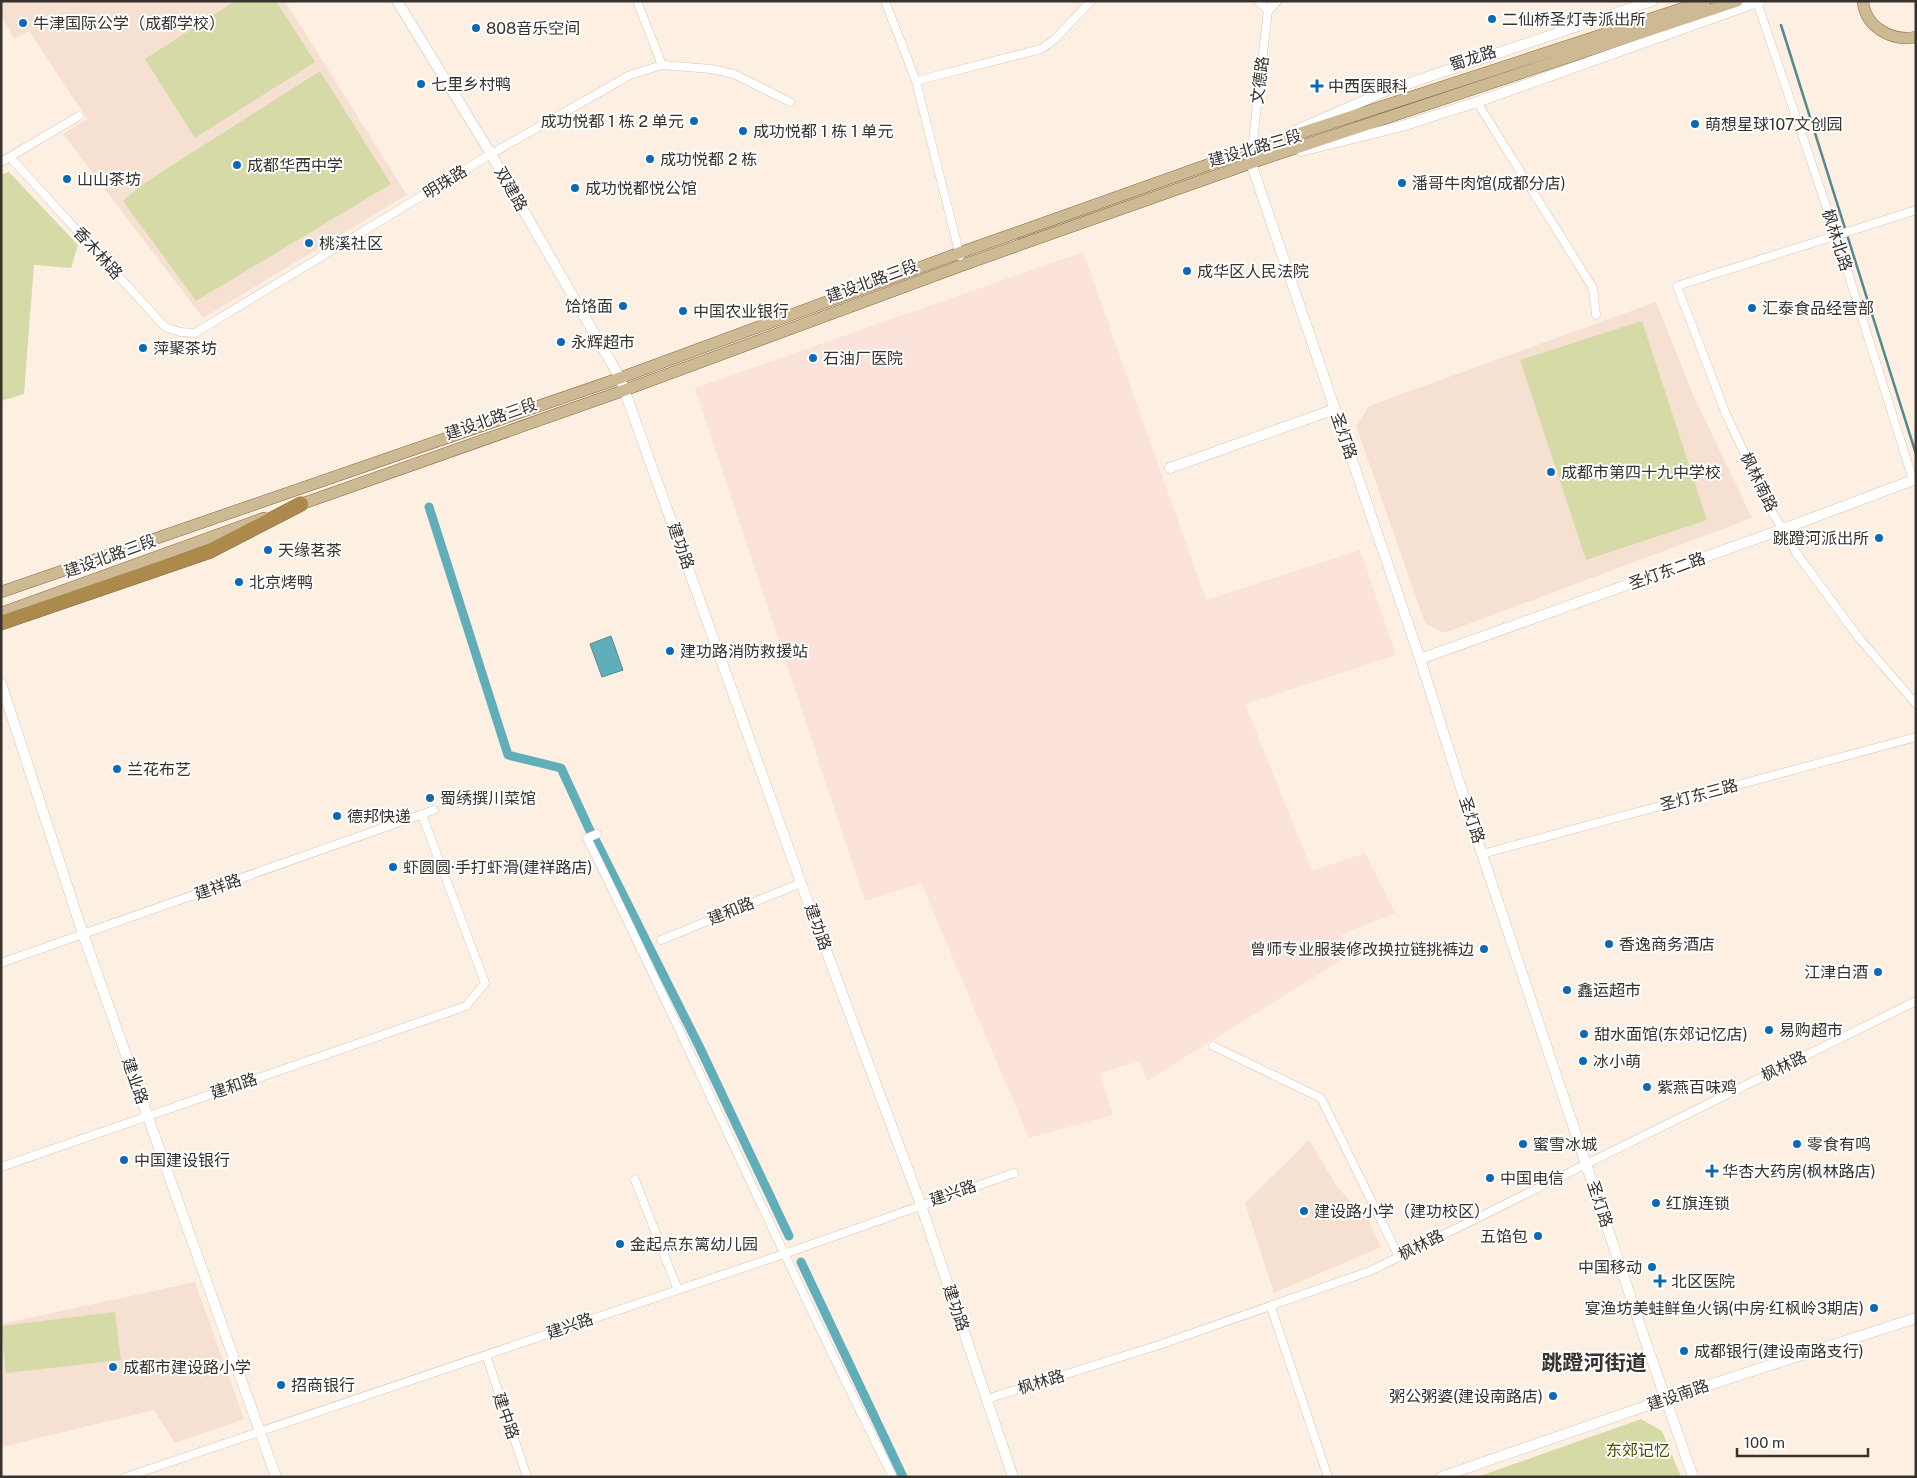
<svg xmlns="http://www.w3.org/2000/svg" width="1917" height="1478" font-family="'Public Sans','Noto Sans SC',sans-serif">
<style>
.industrial{fill:#fbe2da}
.education{fill:#f5e0d2}
.green{fill:#d6daa7}
.water{fill:#61aebb;stroke:#548990}
.lines{fill:none;stroke-linecap:round;stroke-linejoin:round}
.stream{stroke:#548990;stroke-width:2.5}
.canal{stroke:#61aebb;stroke-width:9}
.street-casing{stroke:#d2c6b9;stroke-width:9}
.secondary-casing{stroke:#d2c6b9;stroke-width:11}
.primary-casing{stroke:#826b40;stroke-width:12}
.highway-casing{stroke:#826b40;stroke-width:15}
.street{stroke:#fff;stroke-width:8}
.secondary{stroke:#fff;stroke-width:10}
.primary{stroke:#cdb993;stroke-width:11}
.highway{stroke:#ab8a4b;stroke-width:14}
.poi-dot{fill:#0d69b6;stroke:#fff;stroke-width:2}
.labels{text-anchor:middle;dominant-baseline:central;stroke-width:4;stroke-linejoin:round;paint-order:stroke}
.poi-label{font-size:16px;fill:#37322d;stroke:#fff;text-anchor:start}
.street-label{font-size:16px;fill:#37322d;stroke:#fff}
.park-label{font-size:16px;fill:#4a4b02;stroke:#fff}
.district-label{font-size:21px;font-weight:bold;fill:#37322d;stroke:#fff}
</style>
<rect width="100%" height="100%" fill="#fdf0e3"/>
<!-- industrial -->
<path class="industrial" d="M1083,252l123,348 154,-50 36,105 -151,49 67,167 53,-18 30,60 -54,22 10,19 -204,127 -7,-20 -40,12 13,42 -84,23 -108,-255 -56,18 -170,-513z"/>
<!-- education -->
<path class="education" d="M1,1h284l122,194 -204,123 -140,-184 24,-15 -58,-88 -15,8 -13,-24z
M1656,302l38,95 58,121 -308,115 -19,-10 -69,-197 13,-20z
M1309,1140l29,48 29,30 14,29 -107,46 -29,-90z
M195,1282l49,137 -69,24 -21,-33 -152,37 -1,-123z"/>
<!-- green -->
<path class="green" d="M235,1h41l39,61 -120,76 -50,-79z
M320,71l71,113 -195,117 -73,-100 20,-17z
M9,172l69,73 -7,23 -37,-3 -10,129 -23,7v-226z
M1642,321l65,199 -121,40 -66,-200z
M115,1312l6,48 -115,13 -5,-47z
M1641,1419l21,12 19,46h-204z"/>
<!-- water -->
<path class="water" d="M611,636l12,34 -21,7 -12,-33z"/>
<g class="lines">
<!-- stream -->
<path class="stream" d="M1781,25l135,429"/>
<!-- canal -->
<path class="canal" d="M429,507l79,248 53,13 30,65
M595,839l105,209 89,188
M801,1262l102,215"/>
<!-- street casing -->
<g class="street-casing">
<path id="street" d="M637,1l25,64
M885,1l31,80 44,175
M1757,2l79,233 77,245
M916,81l125,-32 13,-9 37,-39
M1477,102l116,186 3,27
M1252,149l16,-139 -10,-9
M10,157l155,170 15,5 15,1 296,-179 139,-79 32,-10 49,4 23,5 56,28
M1,162l78,-46
M1916,210l-239,76 49,128 44,94 27,46 62,84 57,66
M597,834l-10,4c105,212 199,428 306,639
M1482,854l434,-117
M661,940l140,-57
M1,963l433,-153
M1213,1046l108,52 78,159
M1,1167l465,-161 19,-23 -63,-168
M635,1180l43,110
M1271,1307l57,170
M486,1355l41,122
M987,1399l172,-54 211,-74 546,-270
M126,1477l658,-223 230,-81"/>
</g>
<!-- secondary casing -->
<g class="secondary-casing">
<path id="secondary" d="M397,1l94,153 129,224 181,505 120,322 92,272
M1268,10l8,-9
M1297,130l89,-39 266,-90
M1258,146l-6,3 -1,14 169,496 62,195 162,483 49,140
M1301,151l101,-25 75,-24 283,-101
M1170,468l165,-59
M1420,659l363,-130 133,-50
M1,683l82,251 193,543
M1441,1477l225,-78 250,-81"/>
</g>
<!-- primary casing -->
<g class="primary-casing">
<path id="primary" d="M1863,1c2,26 29,41 53,36
M293,507l332,-117 338,-125 288,-102 486,-162
M1,592l619,-214 339,-125 293,-104 453,-148
M1,613l263,-95"/>
</g>
<!-- highway casing -->
<g class="highway-casing">
<path id="highway" d="M1,623l207,-71 93,-48"/>
</g>
<!-- street -->
<use href="#street" class="street"/>
<!-- secondary -->
<use href="#secondary" class="secondary"/>
<!-- primary -->
<use href="#primary" class="primary"/>
<!-- highway -->
<use href="#highway" class="highway"/>
</g>
<!-- markers -->
<g class="poi-dot">
<circle cx="1492" cy="19" r="5"/>
<circle cx="23" cy="23" r="5"/>
<circle cx="476" cy="28" r="5"/>
<circle cx="421" cy="84" r="5"/>
<path d="M1314.5 78.5h5v5h5v5h-5v5h-5v-5h-5v-5h5z"/>
<circle cx="694" cy="121" r="5"/>
<circle cx="1695" cy="124" r="5"/>
<circle cx="743" cy="131" r="5"/>
<circle cx="650" cy="159" r="5"/>
<circle cx="237" cy="165" r="5"/>
<circle cx="67" cy="179" r="5"/>
<circle cx="1402" cy="183" r="5"/>
<circle cx="575" cy="188" r="5"/>
<circle cx="309" cy="243" r="5"/>
<circle cx="1187" cy="271" r="5"/>
<circle cx="623" cy="306" r="5"/>
<circle cx="1752" cy="308" r="5"/>
<circle cx="683" cy="311" r="5"/>
<circle cx="561" cy="342" r="5"/>
<circle cx="143" cy="348" r="5"/>
<circle cx="813" cy="358" r="5"/>
<circle cx="1551" cy="472" r="5"/>
<circle cx="1879" cy="538" r="5"/>
<circle cx="268" cy="550" r="5"/>
<circle cx="239" cy="582" r="5"/>
<circle cx="670" cy="651" r="5"/>
<circle cx="117" cy="769" r="5"/>
<circle cx="430" cy="798" r="5"/>
<circle cx="337" cy="816" r="5"/>
<circle cx="393" cy="867" r="5"/>
<circle cx="1609" cy="944" r="5"/>
<circle cx="1484" cy="949" r="5"/>
<circle cx="1878" cy="972" r="5"/>
<circle cx="1567" cy="990" r="5"/>
<circle cx="1769" cy="1030" r="5"/>
<circle cx="1584" cy="1034" r="5"/>
<circle cx="1583" cy="1061" r="5"/>
<circle cx="1647" cy="1087" r="5"/>
<circle cx="1523" cy="1144" r="5"/>
<circle cx="1797" cy="1144" r="5"/>
<circle cx="124" cy="1160" r="5"/>
<path d="M1709.5 1163.5h5v5h5v5h-5v5h-5v-5h-5v-5h5z"/>
<circle cx="1490" cy="1178" r="5"/>
<circle cx="1656" cy="1203" r="5"/>
<circle cx="1304" cy="1211" r="5"/>
<circle cx="1538" cy="1236" r="5"/>
<circle cx="620" cy="1244" r="5"/>
<circle cx="1652" cy="1267" r="5"/>
<path d="M1657.5 1273.5h5v5h5v5h-5v5h-5v-5h-5v-5h5z"/>
<circle cx="1874" cy="1308" r="5"/>
<circle cx="1684" cy="1351" r="5"/>
<circle cx="113" cy="1367" r="5"/>
<circle cx="281" cy="1385" r="5"/>
<circle cx="1553" cy="1396" r="5"/>
</g>
<g class="labels">
<!-- poi labels -->
<g class="poi-label">
<text x="1502" y="19">二仙桥圣灯寺派出所</text>
<text x="33" y="23">牛津国际公学（成都学校）</text>
<text x="486" y="28">808音乐空间</text>
<text x="431" y="84">七里乡村鸭</text>
<text x="1328" y="86">中西医眼科</text>
<text x="684" y="121" text-anchor="end">成功悦都 1 栋 2 单元</text>
<text x="1705" y="124">萌想星球107文创园</text>
<text x="753" y="131">成功悦都 1 栋 1 单元</text>
<text x="660" y="159">成功悦都 2 栋</text>
<text x="247" y="165">成都华西中学</text>
<text x="77" y="179">山山茶坊</text>
<text x="1412" y="183">潘哥牛肉馆(成都分店)</text>
<text x="585" y="188">成功悦都悦公馆</text>
<text x="319" y="243">桃溪社区</text>
<text x="1197" y="271">成华区人民法院</text>
<text x="613" y="306" text-anchor="end">饸饹面</text>
<text x="1762" y="308">汇泰食品经营部</text>
<text x="693" y="311">中国农业银行</text>
<text x="571" y="342">永辉超市</text>
<text x="153" y="348">萍聚茶坊</text>
<text x="823" y="358">石油厂医院</text>
<text x="1561" y="472">成都市第四十九中学校</text>
<text x="1869" y="538" text-anchor="end">跳蹬河派出所</text>
<text x="278" y="550">天缘茗茶</text>
<text x="249" y="582">北京烤鸭</text>
<text x="680" y="651">建功路消防救援站</text>
<text x="127" y="769">兰花布艺</text>
<text x="440" y="798">蜀绣撰川菜馆</text>
<text x="347" y="816">德邦快递</text>
<text x="403" y="867">虾圆圆·手打虾滑(建祥路店)</text>
<text x="1619" y="944">香逸商务酒店</text>
<text x="1474" y="949" text-anchor="end">曾师专业服装修改换拉链挑裤边</text>
<text x="1868" y="972" text-anchor="end">江津白酒</text>
<text x="1577" y="990">鑫运超市</text>
<text x="1779" y="1030">易购超市</text>
<text x="1594" y="1034">甜水面馆(东郊记忆店)</text>
<text x="1593" y="1061">冰小萌</text>
<text x="1657" y="1087">紫燕百味鸡</text>
<text x="1533" y="1144">蜜雪冰城</text>
<text x="1807" y="1144">零食有鸣</text>
<text x="134" y="1160">中国建设银行</text>
<text x="1722" y="1171">华杏大药房(枫林路店)</text>
<text x="1500" y="1178">中国电信</text>
<text x="1666" y="1203">红旗连锁</text>
<text x="1314" y="1211">建设路小学（建功校区）</text>
<text x="1528" y="1236" text-anchor="end">五馅包</text>
<text x="630" y="1244">金起点东篱幼儿园</text>
<text x="1642" y="1267" text-anchor="end">中国移动</text>
<text x="1671" y="1281">北区医院</text>
<text x="1864" y="1308" text-anchor="end">宴渔坊美蛙鲜鱼火锅(中房·红枫岭3期店)</text>
<text x="1694" y="1351">成都银行(建设南路支行)</text>
<text x="123" y="1367">成都市建设路小学</text>
<text x="291" y="1385">招商银行</text>
<text x="1543" y="1396" text-anchor="end">粥公粥婆(建设南路店)</text>
</g>
<!-- street labels -->
<g class="street-label">
<text transform="translate(1473 58) rotate(-18)">蜀龙路</text>
<text transform="translate(1260 80) rotate(-83)">文德路</text>
<text transform="translate(1255 148) rotate(-16)">建设北路三段</text>
<text transform="translate(445 182) rotate(-32)">明珠路</text>
<text transform="translate(511 189) rotate(60)">双建路</text>
<text transform="translate(1837 240) rotate(72)">枫林北路</text>
<text transform="translate(98 253) rotate(48)">香木林路</text>
<text transform="translate(872 281) rotate(-20)">建设北路三段</text>
<text transform="translate(491 419) rotate(-19)">建设北路三段</text>
<text transform="translate(1344 436) rotate(71)">圣灯路</text>
<text transform="translate(1759 482) rotate(64)">枫林南路</text>
<text transform="translate(681 546) rotate(70)">建功路</text>
<text transform="translate(110 556) rotate(-20)">建设北路三段</text>
<text transform="translate(1667 571) rotate(-20)">圣灯东二路</text>
<text transform="translate(1699 795) rotate(-15)">圣灯东三路</text>
<text transform="translate(1472 820) rotate(72)">圣灯路</text>
<text transform="translate(218 887) rotate(-19)">建祥路</text>
<text transform="translate(731 911) rotate(-22)">建和路</text>
<text transform="translate(818 927) rotate(70)">建功路</text>
<text transform="translate(1784 1066) rotate(-26)">枫林路</text>
<text transform="translate(135 1081) rotate(71)">建业路</text>
<text transform="translate(234 1086) rotate(-19)">建和路</text>
<text transform="translate(953 1193) rotate(-19)">建兴路</text>
<text transform="translate(1600 1204) rotate(72)">圣灯路</text>
<text transform="translate(1421 1245) rotate(-27)">枫林路</text>
<text transform="translate(956 1308) rotate(71)">建功路</text>
<text transform="translate(570 1326) rotate(-19)">建兴路</text>
<text transform="translate(1041 1382) rotate(-17)">枫林路</text>
<text transform="translate(1678 1395) rotate(-19)">建设南路</text>
<text transform="translate(506 1416) rotate(71)">建中路</text>
</g>
<!-- park labels -->
<g class="park-label">
<text x="1638" y="1450">东郊记忆</text>
</g>
<!-- district labels -->
<g class="district-label">
<text x="1594" y="1362">跳蹬河街道</text>
</g>
</g>
<!-- border -->
<rect width="1917" height="1478" fill="none" stroke="#37322d" stroke-width="5"/>
<!-- scale -->
<path d="M1737 1448v8h131v-8" fill="none" stroke="#37322d" stroke-width="2.5"/>
<text x="1744" y="1448" font-size="15" fill="#37322d" stroke="#ffffff" stroke-width="4" paint-order="stroke">100 m</text>
</svg>
